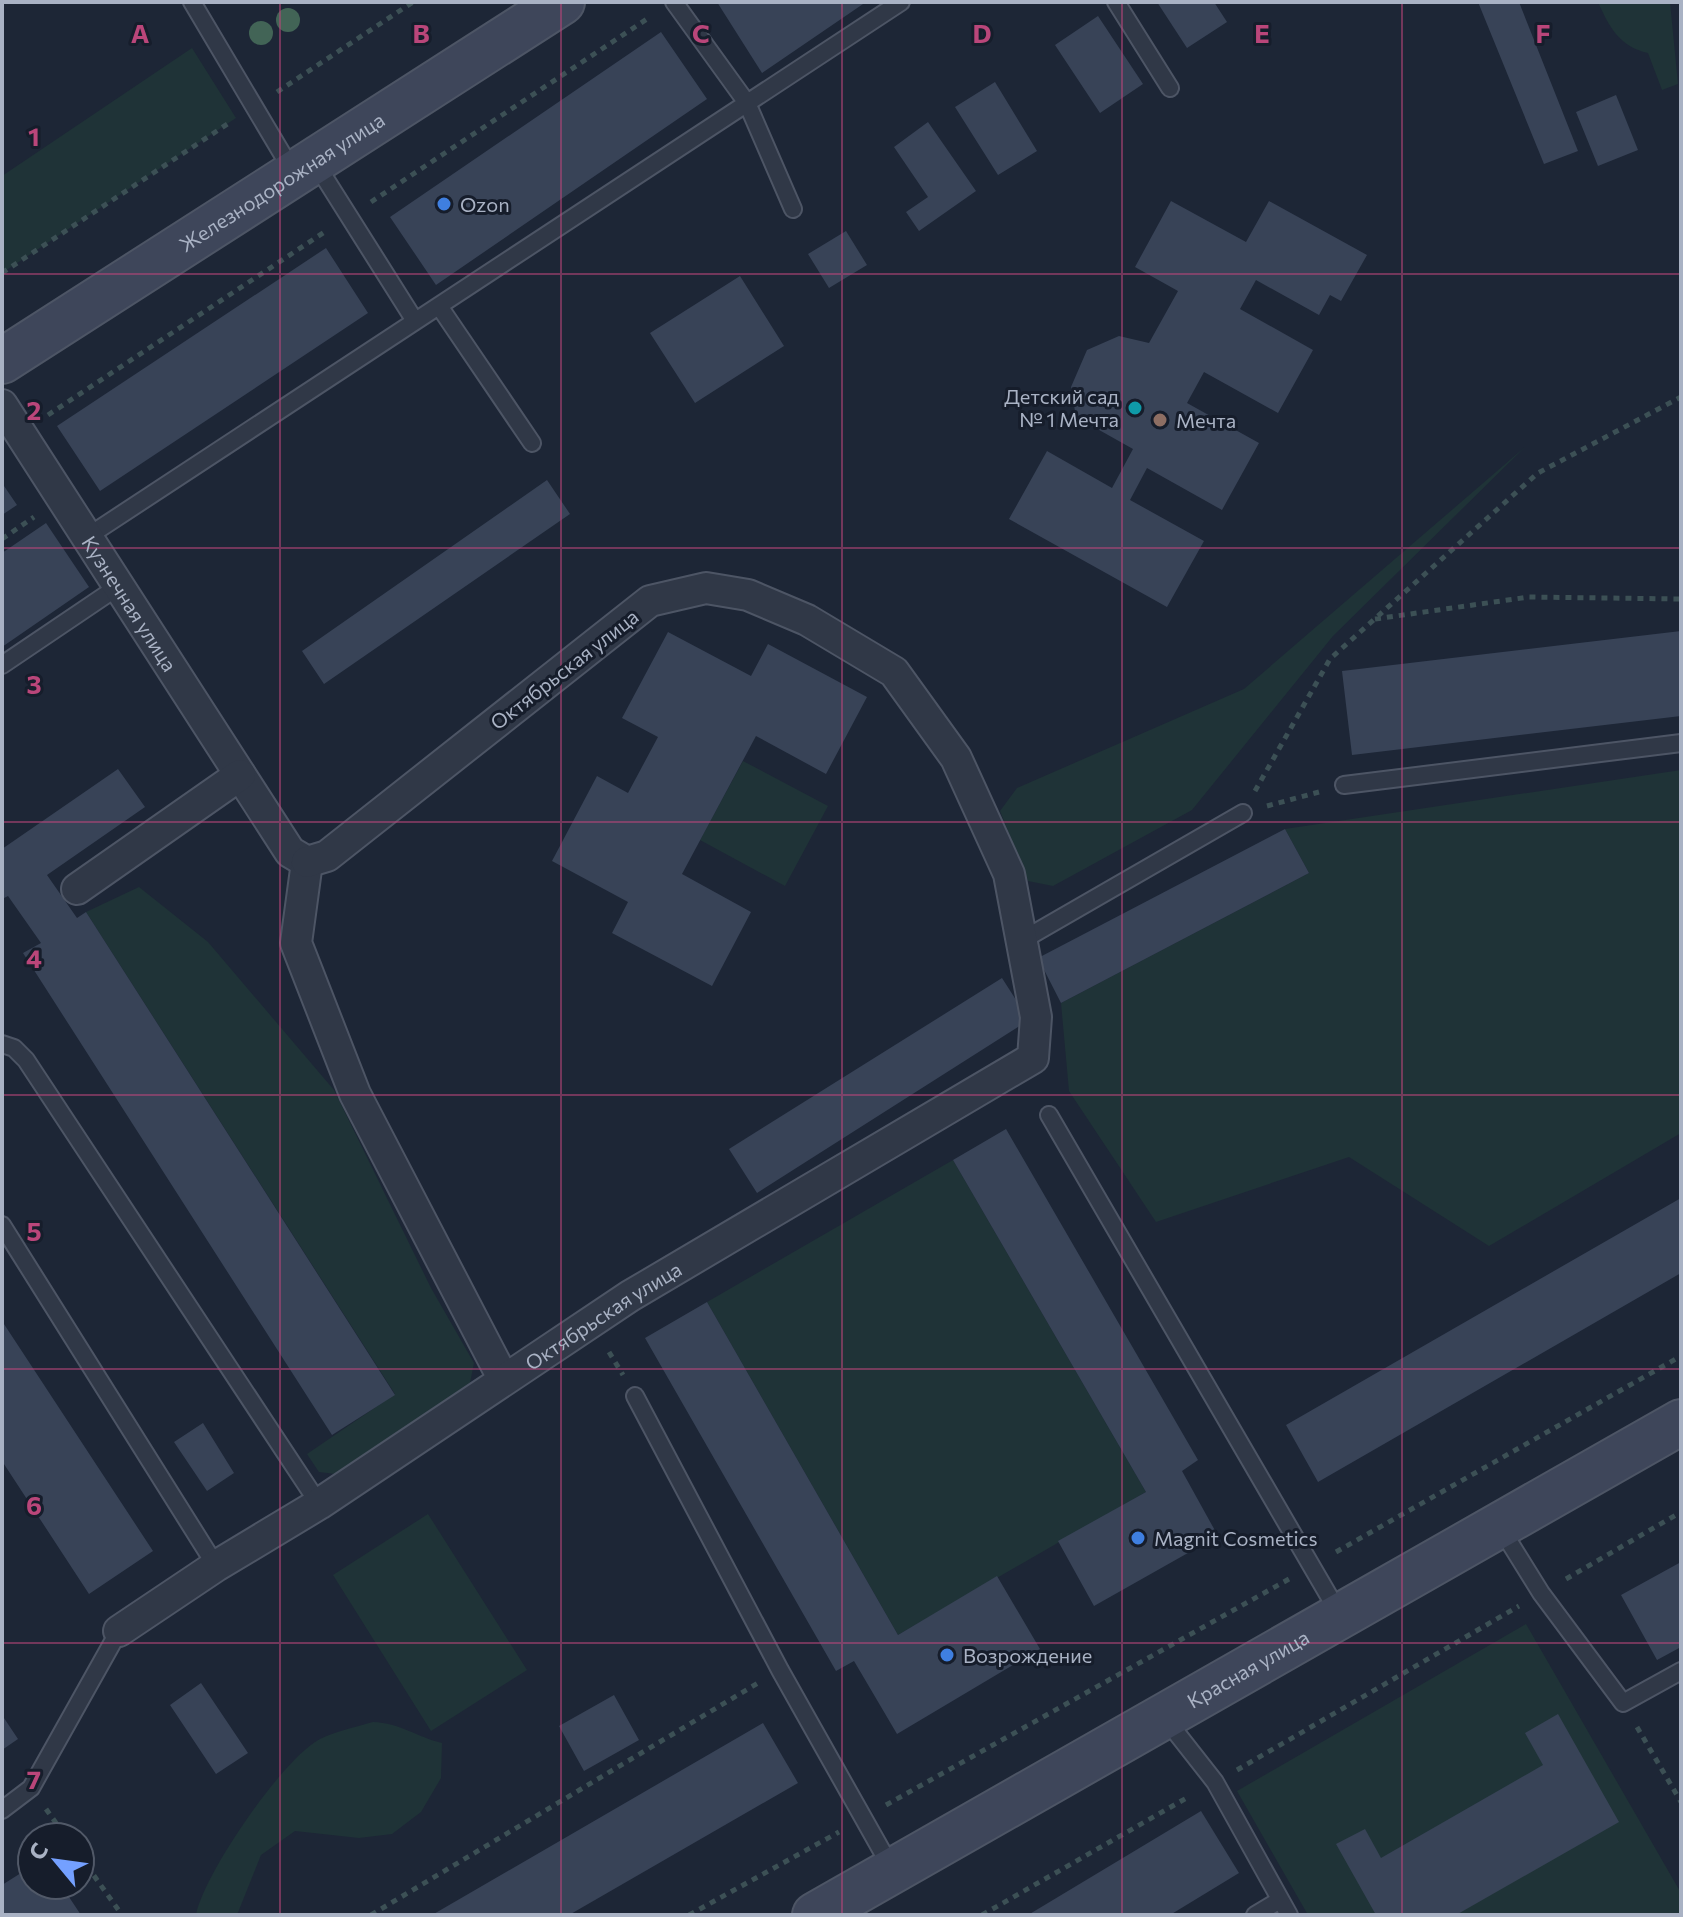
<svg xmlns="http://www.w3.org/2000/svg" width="1683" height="1917" font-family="Commissioner,sans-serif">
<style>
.green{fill:#1f3337}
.building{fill:#384357}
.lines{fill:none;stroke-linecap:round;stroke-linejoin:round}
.lane-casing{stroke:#4d5565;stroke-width:20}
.street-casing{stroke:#4d5565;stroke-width:34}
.secondary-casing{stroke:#4d5565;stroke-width:48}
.path{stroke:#3c5055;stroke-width:5;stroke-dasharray:6 6;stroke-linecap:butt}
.lane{stroke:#303847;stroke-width:16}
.street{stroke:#303847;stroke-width:30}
.secondary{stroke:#3e465a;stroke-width:44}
.tree{fill:#426456}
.grid{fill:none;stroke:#ba467a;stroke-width:2;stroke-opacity:0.55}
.shop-dot{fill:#3f7fe0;stroke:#161d2b;stroke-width:3}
.culture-dot{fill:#0f9aa8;stroke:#161d2b;stroke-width:3}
.education-dot{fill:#8d6e63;stroke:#161d2b;stroke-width:3}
.labels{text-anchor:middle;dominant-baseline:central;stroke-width:6;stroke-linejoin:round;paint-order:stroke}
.street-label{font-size:20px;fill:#a9b2c4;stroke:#161d2b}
.poi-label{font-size:20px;fill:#a9b2c4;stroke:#161d2b;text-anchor:start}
.grid-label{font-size:26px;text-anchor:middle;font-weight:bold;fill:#ba467a;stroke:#161d2b;stroke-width:6;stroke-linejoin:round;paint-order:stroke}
</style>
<rect width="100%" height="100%" fill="#1d2636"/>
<!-- green -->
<path class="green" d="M1598,2h72l8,82 -16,6 -14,-37c-28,-6 -39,-26 -50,-51z
M192,48l44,70 -234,155v-97z
M1525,447l-192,189 -141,174 -139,76 -25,-5 -28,-70 17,-23 227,-99z
M743,761l85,45 -43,80 -85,-46z
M1681,770v363l-192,113 -140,-89 -193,65 -87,-131 -8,-88 248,-130 -24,-44z
M139,887l69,55 126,148 97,198 43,75 -4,20 -134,91 -17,-2 -12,-18 88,-60 -309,-482z
M953,1160l193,332 -248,143 -191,-333z
M428,1514l99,156 -96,61 -98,-156z
M1526,1624l155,269v22h-373l-71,-124z
M373,1722c27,1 44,15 69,21l-1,35 -20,34 -29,22 -33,4 -64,-7 -34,24 -24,60h-41c7,-40 87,-157 124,-176 16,-8 36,-12 53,-17z"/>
<!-- building -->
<path class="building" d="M717,2h149l-104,71z
M1157,2h57l13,20 -40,26z
M1478,2h41l59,149 -34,13z
M1098,16l45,68 -43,29 -45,-68z
M661,32l46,67 -271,186 -46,-68z
M995,82l42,69 -39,24 -43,-68z
M1616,95l22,55 -40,16 -22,-54z
M928,122l48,69 -57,40 -13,-19 22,-15 -34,-50z
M1171,201l75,41 23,-41 98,54 -26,46 -11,-6 -11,20 -63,-35 -16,29 73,41 -35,63 -74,-41 -17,31 72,40 -37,67 -75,-42 -17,32 74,41 -37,66 -158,-88 38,-68 65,37 21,-39 -57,-32 -5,-30 16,-37 32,-14 30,7 29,-52 -43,-24z
M846,231l21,34 -38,23 -21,-34z
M326,248l42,65 -268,178 -43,-65z
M740,276l44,70 -89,57 -45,-70z
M547,480l23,34 -246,170 -22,-33z
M2,483l15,22 -15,10z
M46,523l43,64 -87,60v-94z
M1681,631v85l-329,39 -10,-84z
M668,632l83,44 17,-32 99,53 -41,77 -70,-38 -74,138 69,38 -39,74 -100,-53 16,-31 -76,-41 45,-85 31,17 30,-56 -36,-19z
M118,769l27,38 -98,68 30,43 9,-6 309,483 -63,40 -309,-482 18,-10 -33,-47 -6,3v-50z
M1285,829l24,44 -248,130 -23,-45z
M1002,978l27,42 -272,173 -28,-44z
M1006,1129l192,331 -16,11 36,65 -124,70 -36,-65 88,-49 -193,-332z
M1681,1198v75l-363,209 -32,-57z
M707,1302l191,333 99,-59 43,73 -143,85 -43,-73 -18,10 -191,-333z
M2,1321l151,230 -64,43 -87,-133z
M203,1423l31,50 -27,18 -33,-49z
M1681,1562v85l-24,13 -36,-65z
M201,1683l47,70 -32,21 -46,-69z
M614,1695l25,45 -55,31 -25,-45z
M1558,1714l61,108 -163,93h-80l-40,-71 29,-15 16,29 162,-93 -18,-32z
M2,1715l16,24 -16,11z
M763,1723l35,60 -229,132h-137z
M1201,1811l38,62 -69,42h-142z
M32,1866v19h29l20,30h-79v-30z"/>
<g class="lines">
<!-- lane casing -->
<g class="lane-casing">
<path id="lane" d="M192,2l101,170
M674,2l73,101 46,106
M1116,2l54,86
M316,164l99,157
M439,306l93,137
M87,537l814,-535
M2,665l117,-79
M1344,785l337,-42
M1021,941l222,-128
M2,1044l12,4 12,12 293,444
M1049,1115l291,500
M2,1225l214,341
M635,1396l145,274 112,199
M1500,1527l41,66 82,110 58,-32
M1164,1717l51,65 74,133
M2,1810l29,-22 88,-157
M1255,1915l25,-15"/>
</g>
<!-- street casing -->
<g class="street-casing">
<g id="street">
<path id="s1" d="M2,405l288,447 17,10"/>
<path d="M307,862l-11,81 59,151 148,284"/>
<path d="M77,889l163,-114"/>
<path id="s2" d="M119,1631l97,-65 103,-62 311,-208 403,-238 3,-41 -27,-143 -53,-116 -62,-86 -87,-52 -59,-25 -42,-7 -56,13 -323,255 -20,6"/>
</g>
</g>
<!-- secondary casing -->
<g class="secondary-casing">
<g id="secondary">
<path id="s3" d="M2,361l560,-359"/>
<path id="s4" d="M815,1915l866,-493"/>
</g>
</g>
<!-- path -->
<path class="path" d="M277,92l136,-90
M371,202l279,-185
M2,273l230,-152
M48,415l278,-184
M2,539l32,-22
M1375,619l154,-22 152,2
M1255,791l75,-132 208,-186 143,-76
M1267,806l52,-14
M609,1352l14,23
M1336,1552l345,-196
M1566,1579l115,-67
M1637,1727l44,75
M1237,1770l282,-164
M886,1805l403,-226
M46,1809l20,28
M80,1856l42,59
M371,1915l387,-232
M689,1915l150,-83
M982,1915l208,-119"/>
<!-- lane -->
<use href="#lane" class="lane"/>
<!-- street -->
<use href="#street" class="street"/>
<!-- secondary -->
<use href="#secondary" class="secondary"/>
</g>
<!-- trees -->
<g class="tree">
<circle cx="288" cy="20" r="12"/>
<circle cx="261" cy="33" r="12"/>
</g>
<!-- grid -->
<path class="grid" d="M280,2v1913M561,2v1913M842,2v1913M1122,2v1913M1402,2v1913M2,274h1679M2,548h1679M2,822h1679M2,1095h1679M2,1369h1679M2,1643h1679"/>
<!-- markers -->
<g class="shop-dot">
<circle cx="444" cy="204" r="8"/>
<circle cx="1138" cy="1538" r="8"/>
<circle cx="947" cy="1655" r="8"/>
</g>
<circle class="culture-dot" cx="1135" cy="408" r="8"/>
<circle class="education-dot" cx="1160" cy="420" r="8"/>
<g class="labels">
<!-- street labels -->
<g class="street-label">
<text stroke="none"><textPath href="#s3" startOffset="332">Железнодорожная улица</textPath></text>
<text stroke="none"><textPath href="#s1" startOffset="236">Кузнечная улица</textPath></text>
<text transform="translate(564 669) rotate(-38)">Октябрьская улица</text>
<text stroke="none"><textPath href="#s2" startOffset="578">Октябрьская улица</textPath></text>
<text stroke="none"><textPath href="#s4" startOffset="498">Красная улица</textPath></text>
</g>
<!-- poi labels -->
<g class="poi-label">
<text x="460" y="204">Ozon</text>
<text x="1119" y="396" text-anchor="end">Детский сад<tspan x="1119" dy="23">№ 1 Мечта</tspan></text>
<text x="1176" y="420">Мечта</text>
<text x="1154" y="1538">Magnit Cosmetics</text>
<text x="963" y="1655">Возрождение</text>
</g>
</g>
<g class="grid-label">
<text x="140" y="43">A</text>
<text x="421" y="43">B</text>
<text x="701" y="43">C</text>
<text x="982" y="43">D</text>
<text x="1262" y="43">E</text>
<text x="1543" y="43">F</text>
<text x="34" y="146">1</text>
<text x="34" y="420">2</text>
<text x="34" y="694">3</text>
<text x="34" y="968">4</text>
<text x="34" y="1241">5</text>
<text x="34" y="1515">6</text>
<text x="34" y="1789">7</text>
</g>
<!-- border -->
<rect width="1683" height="1917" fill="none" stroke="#a9b2c4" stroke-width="8"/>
<!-- north arrow -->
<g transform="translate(56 1861) rotate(299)"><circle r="38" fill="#161d2b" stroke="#515968" stroke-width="2"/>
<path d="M0-6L14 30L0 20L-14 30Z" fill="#74a0ff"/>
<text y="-12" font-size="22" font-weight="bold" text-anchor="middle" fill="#a9b2c4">С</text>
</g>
</svg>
